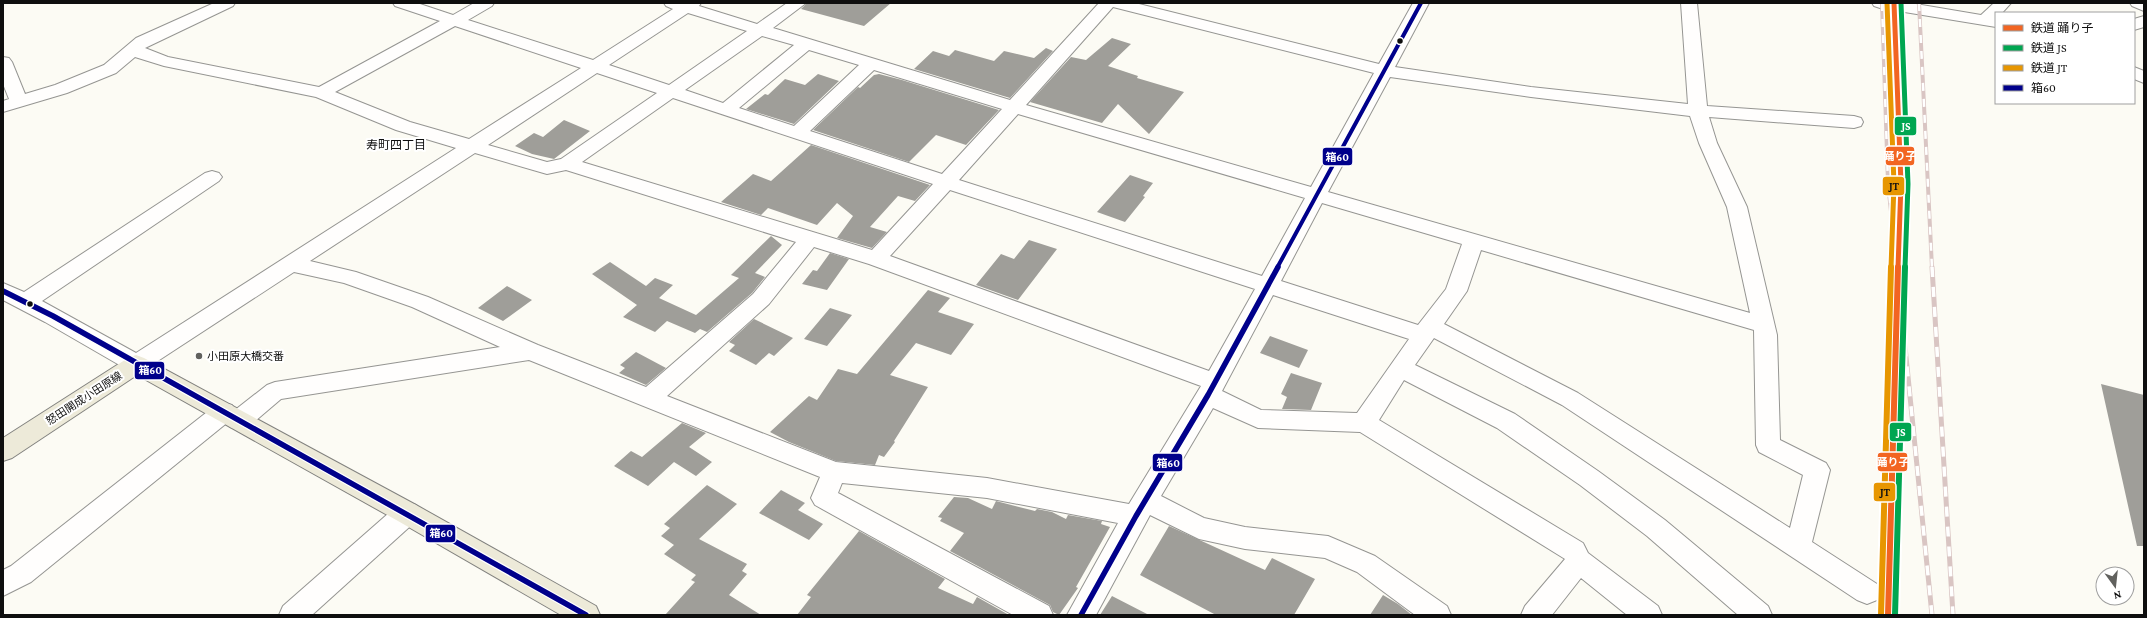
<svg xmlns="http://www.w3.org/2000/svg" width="2147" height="618" font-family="'Crimson Pro','Noto Sans JP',serif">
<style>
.building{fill:#9f9e99}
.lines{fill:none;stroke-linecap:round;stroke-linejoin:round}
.minor-casing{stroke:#959592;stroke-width:2}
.major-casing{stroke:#82827f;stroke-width:2}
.minor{fill:#fffefd;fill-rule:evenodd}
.major{fill:#edead9;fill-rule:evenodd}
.rail-far1-casing{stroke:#d9c5c3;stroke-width:4}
.rail-casing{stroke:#d9c5c3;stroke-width:5}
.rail-far1{stroke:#fff;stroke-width:2.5;stroke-dasharray:8;stroke-linecap:butt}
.rail{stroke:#fff;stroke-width:3.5;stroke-dasharray:10;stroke-linecap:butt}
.bus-1-far1-casing{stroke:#fff;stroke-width:6}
.bus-1-casing{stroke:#fff;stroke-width:8}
.bus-1-far1{stroke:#00008b;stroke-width:4}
.bus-1{stroke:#00008b;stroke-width:5.5}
.rail-1-far1-casing{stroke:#fff;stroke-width:8}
.rail-1-casing{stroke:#fff;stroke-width:10}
.rail-2-far1-casing{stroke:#fff;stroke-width:8}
.rail-2-casing{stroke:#fff;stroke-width:10}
.rail-3-far1-casing{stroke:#fff;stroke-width:8}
.rail-3-casing{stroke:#fff;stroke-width:10}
.rail-1-far1{stroke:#f26522;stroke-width:5}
.rail-1{stroke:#f26522;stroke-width:6}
.rail-2-far1{stroke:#00a651;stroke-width:5}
.rail-2{stroke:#00a651;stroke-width:6}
.rail-3-far1{stroke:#e79601;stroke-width:5}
.rail-3{stroke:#e79601;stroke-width:6}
.bus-dot{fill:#0e0e0e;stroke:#fff;stroke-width:1.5}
.poi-dot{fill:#61615e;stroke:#fff;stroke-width:1.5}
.labels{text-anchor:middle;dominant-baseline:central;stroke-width:4;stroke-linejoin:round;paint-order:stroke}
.poi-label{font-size:11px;fill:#0e0e0e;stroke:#fff;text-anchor:start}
.street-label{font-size:11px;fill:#0e0e0e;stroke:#fff}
.neighbourhood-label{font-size:12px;fill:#0e0e0e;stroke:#fff}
.line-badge{stroke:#fff;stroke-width:1.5}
.badge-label{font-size:11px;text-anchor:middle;font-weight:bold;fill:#fff}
.pale-badge-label{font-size:11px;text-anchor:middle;font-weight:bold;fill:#111}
</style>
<rect width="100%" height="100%" fill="#fcfbf4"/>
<!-- building -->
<path class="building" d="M807,3h84l-27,23 -63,-17z
M1112,38l19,6 -23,22 30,10 -1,2 47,14 -35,42 -31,-30 -16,19 -72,-21 41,-45 15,3z
M1046,48l7,3 -43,47 -96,-29 19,-18 16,5 6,-6 39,11 10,-10 30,7z
M818,74l21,7 -45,43 -48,-15 19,-15 3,1 17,-16 20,6z
M879,74l23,6 97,30 -33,35 -30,-10 -27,27 -96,-32 45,-43 2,1 14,-13z
M564,120l26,11 -36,28 -22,-5 -17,-8 19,-13 9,4z
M811,145l119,40 -15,16 -17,-5 -28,31 17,5 -15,16 -35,-10 16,-22 -16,-13 -20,22 -49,-17 -7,7 -40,-13 32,-28 18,7z
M1130,175l23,8 -10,13 2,1 -20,25 -28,-10z
M771,236l11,9 -27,28 10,4 -13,16 -45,39 -7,-3 -5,4 -28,-12 -12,11 -32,-15 14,-12 -45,-31 18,-12 36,24 9,-8 18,7 -14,13 37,17 43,-37 -8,-3z
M1029,240l28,9 -39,51 -42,-15 25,-31 13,5z
M830,253l19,6 -22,31 -25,-6 11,-14 4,1z
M507,286l25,14 -29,21 -25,-13z
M928,290l22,8 -12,14 36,12 -23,31 -35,-12 -26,32 38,12 -34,54 1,1 -11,15 -5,-2 -4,10 -39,-4 -47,-19 -19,-10 39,-36 8,4 21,-31 19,5z
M830,308l22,7 -25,31 -23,-7z
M754,319l39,19 -19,18 -5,-3 -13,12 -27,-14 6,-6 -6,-3z
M1270,336l38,14 -9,18 -39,-15z
M636,352l30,16 -20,17 -27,-12 6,-5 -5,-3z
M1291,373l31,10 -11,27 -29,-1 5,-12 -6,-3z
M2101,384l43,11v151h-7z
M682,423l24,10 -17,14 23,15 -16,14 -22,-14 -26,24 -34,-20 17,-15 11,6z
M707,485l30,19 -38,35 48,25 -5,7 5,3 -18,21 32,20h-96l30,-33 -4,-2 5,-5 -32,-21 10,-9 -13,-9 9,-8 -6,-4z
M781,490l24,13 -7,7 25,14 -14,16 -50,-27z
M954,497l14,1 24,11 4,-8 39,10 2,-2 15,3 14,7 2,-4 34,6 -1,3 9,3 -34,60 2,1 -19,27 -6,-3 -3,-7 -100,-54 14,-18 -24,-12 2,-3 -4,-1z
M1169,526l96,44 7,-12 43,21 -21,36h-78l-76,-40z
M859,531l86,48 -7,9 35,16 4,-7 32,18h-212l14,-18 -4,-2z
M1383,595l15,9 14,11h-42z
M1112,596l37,19h-49z"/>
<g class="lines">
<!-- minor casing -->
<g class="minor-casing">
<path id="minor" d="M214,3h21l-2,3 -88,42 23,9 151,30 121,-66 -45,-15 -2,-3h24l36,12 21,-12h20l-2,3 -24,14 125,40 80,-51 -7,-3 -2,-3h37l-2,3 58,18 30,-21h19l-33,25 237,72 89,-97h36l244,61 34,-61h16l-34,64 136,20 157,17 -7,-101h16l10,103 147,10 7,2 2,4 -2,4 -7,2 -145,-11 8,26 30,64 30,128 3,105 46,23 4,7 -18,72 65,42 4,8 -4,8 -10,4 -10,-4 -295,-195 -128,-67 -19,27 100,49 83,57 67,49 103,86 4,9h-34l-91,-79 -67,-51 -83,-57 -93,-48 -25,40 204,123 5,10 70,53 4,9h-35l-46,-37 -29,37h-31l4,-9 40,-47 -205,-127 -102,-4 -45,-20 -52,88 43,22 41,9 83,9 47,20 72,50 4,9h-36l-58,-43 -32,-14 -80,-9 -46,-10 -49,-24 -54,100h-29l51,-92 -131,-25 -145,-15 -4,10 211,113 4,9h-40l-198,-110 -4,-7 9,-21 -291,-117 -248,39 -33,28 -9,2 -9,-2 -2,-5 -197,160 -28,14v-26l8,-4 205,-161 8,-2 8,2 3,5 32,-25 8,-3 225,-35 -88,-40 -68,-24 -50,-11 -150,98 -8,3 -8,-3 -83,-48 -42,-22v-17l21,9 181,-119 7,-2 7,2 3,4 -3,4 -177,120 94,52 320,-205 -60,-18 -80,-33 -152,-31 -29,-9 -19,16 -49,20 -64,19v-11l6,-2 -6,-15v-27l6,1 3,4 13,32 30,-9 49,-20 32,-27zM1113,7l261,66 -63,114 -285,-82zM688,13l59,18 -78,54 -60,-20zM455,26l126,42 -112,71 -59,-17 -75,-30zM762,36l32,9 -71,58 -38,-13zM809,50l50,15 -65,61 -55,-18zM874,70l128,39 -60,65 -132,-43zM597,73l60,20 -96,66 -14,3 -59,-17zM1390,77l141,20 159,19 9,27 28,64 23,106 -422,-121zM673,98l260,86 -61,66 -290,-88zM1018,114l287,84 -43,78 -303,-96zM475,153l72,21 19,-4 230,72 -43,52 -107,93 -108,-42 -110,-48 -72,-25 -46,-11zM950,190l305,99 -46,82 -319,-115zM1322,203l140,41 -16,45 -28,36 -137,-44zM814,247l55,17 332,122 -72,118 -142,-26 -151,-16 -169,-66 102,-92zM1481,250l273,80 2,115 3,7 44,23 -13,53 -212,-135 -134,-69 23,-33zM1273,295l136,44 -52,74 -96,-3 -39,-19z
M1872,3h38l71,12 13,-12h17l-9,10h-6v14l-116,-19 -6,-2z
M2130,3h14v8l-12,-5z
M2144,16v11l-10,3v-11z
M2134,67l10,4v12l-10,-4z
M407,502l9,3 4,8 -4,8 -104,94h-33l4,-9 115,-101z"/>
</g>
<!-- major casing -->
<g class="major-casing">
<path id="major" d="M136,355l8,3 272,147 180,101 4,9h-39l-163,-94 -261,-146 -125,83 -9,3v-23l125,-80z"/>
</g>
<!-- minor -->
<use href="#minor" class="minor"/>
<!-- major -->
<use href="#major" class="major"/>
<!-- rail-far1 casing -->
<g class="rail-far1-casing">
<path id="rail-far1" d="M1882,3l6,180 9,85
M1919,3l13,265"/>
</g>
<!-- rail casing -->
<g class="rail-casing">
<path id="rail" d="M1897,267l35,348
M1932,267l21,348"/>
</g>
<!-- rail-far1 -->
<use href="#rail-far1" class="rail-far1"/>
<!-- rail -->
<use href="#rail" class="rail"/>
<!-- bus-1-far1 casing -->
<g class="bus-1-far1-casing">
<path id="bus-1-far1" d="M1277,268l144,-265"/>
</g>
<!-- bus-1 casing -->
<g class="bus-1-casing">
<path id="bus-1" d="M3,291l50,25 533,299
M1081,615l55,-99 72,-121 70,-128"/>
</g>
<!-- bus-1-far1 -->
<use href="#bus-1-far1" class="bus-1-far1"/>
<!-- bus-1 -->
<use href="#bus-1" class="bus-1"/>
<!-- rail-1-far1 casing -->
<g class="rail-1-far1-casing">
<path id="rail-1-far1" d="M1894,3l7,181 -3,84"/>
</g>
<!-- rail-1 casing -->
<g class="rail-1-casing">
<path id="rail-1" d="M1888,615l10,-348"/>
</g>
<!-- rail-2-far1 casing -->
<g class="rail-2-far1-casing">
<path id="rail-2-far1" d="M1901,3l7,181 -3,84"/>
</g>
<!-- rail-2 casing -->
<g class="rail-2-casing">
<path id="rail-2" d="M1895,615l10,-348"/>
</g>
<!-- rail-3-far1 casing -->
<g class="rail-3-far1-casing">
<path id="rail-3-far1" d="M1887,3l7,181 -3,84"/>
</g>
<!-- rail-3 casing -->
<g class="rail-3-casing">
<path id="rail-3" d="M1881,615l10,-348"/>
</g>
<!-- rail-1-far1 -->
<use href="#rail-1-far1" class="rail-1-far1"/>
<!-- rail-1 -->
<use href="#rail-1" class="rail-1"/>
<!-- rail-2-far1 -->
<use href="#rail-2-far1" class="rail-2-far1"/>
<!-- rail-2 -->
<use href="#rail-2" class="rail-2"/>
<!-- rail-3-far1 -->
<use href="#rail-3-far1" class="rail-3-far1"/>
<!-- rail-3 -->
<use href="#rail-3" class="rail-3"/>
</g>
<!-- markers -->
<g class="bus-dot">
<circle cx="1400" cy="41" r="3.5"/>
<circle cx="30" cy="304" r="3.5"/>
</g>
<circle class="poi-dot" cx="199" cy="356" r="4"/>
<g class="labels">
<!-- poi labels -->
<g class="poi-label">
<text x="207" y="356">小田原大橋交番</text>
</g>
<!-- street labels -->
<g class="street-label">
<text transform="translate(84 398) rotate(-33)">怒田開成小田原線</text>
</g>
<!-- neighbourhood labels -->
<g class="neighbourhood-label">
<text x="396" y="145">寿町四丁目</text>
</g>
</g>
<g class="line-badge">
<rect x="1894" y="116" width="23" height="20" rx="4" fill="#00a651"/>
<rect x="1885" y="146" width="30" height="20" rx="4" fill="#f26522"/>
<rect x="1322" y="147" width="31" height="19" rx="4" fill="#00008b"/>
<rect x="1882" y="176" width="23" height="20" rx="4" fill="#e79601"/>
<rect x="134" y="361" width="31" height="19" rx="4" fill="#00008b"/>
<rect x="1889" y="422" width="23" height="20" rx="4" fill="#00a651"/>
<rect x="1877" y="452" width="31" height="20" rx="4" fill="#f26522"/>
<rect x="1152" y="453" width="31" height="19" rx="4" fill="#00008b"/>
<rect x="1873" y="482" width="23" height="20" rx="4" fill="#e79601"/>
<rect x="425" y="524" width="31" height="19" rx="4" fill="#00008b"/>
</g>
<g class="badge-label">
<text x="1906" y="130">JS</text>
<text x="1900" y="160">踊り子</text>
<text x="1337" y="161">箱60</text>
<text x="150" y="374">箱60</text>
<text x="1901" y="436">JS</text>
<text x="1893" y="466">踊り子</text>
<text x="1168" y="467">箱60</text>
<text x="441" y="537">箱60</text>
</g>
<g class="pale-badge-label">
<text x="1894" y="190">JT</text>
<text x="1885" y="496">JT</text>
</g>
<!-- border -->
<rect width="2147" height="618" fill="none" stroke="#0e0e0e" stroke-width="8"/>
<!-- legend -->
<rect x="1995" y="12" width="140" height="92" fill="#ffffff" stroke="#9f9f9f"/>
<rect x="2003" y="25" width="20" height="6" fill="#f26522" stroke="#9f9f9f"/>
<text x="2031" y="32" font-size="12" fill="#0e0e0e">鉄道 踊り子</text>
<rect x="2003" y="45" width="20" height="6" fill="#00a651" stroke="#9f9f9f"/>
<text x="2031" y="52" font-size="12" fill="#0e0e0e">鉄道 JS</text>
<rect x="2003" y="65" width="20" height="6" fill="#e79601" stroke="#9f9f9f"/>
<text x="2031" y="72" font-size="12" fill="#0e0e0e">鉄道 JT</text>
<rect x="2003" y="85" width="20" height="6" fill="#00008b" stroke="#9f9f9f"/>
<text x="2031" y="92" font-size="12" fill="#0e0e0e">箱60</text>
<!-- north arrow -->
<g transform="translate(2115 586) rotate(165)"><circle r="19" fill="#ffffff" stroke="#9f9f9f"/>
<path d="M0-3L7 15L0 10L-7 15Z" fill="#61615e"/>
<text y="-6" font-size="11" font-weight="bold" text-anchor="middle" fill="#0e0e0e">N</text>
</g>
</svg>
